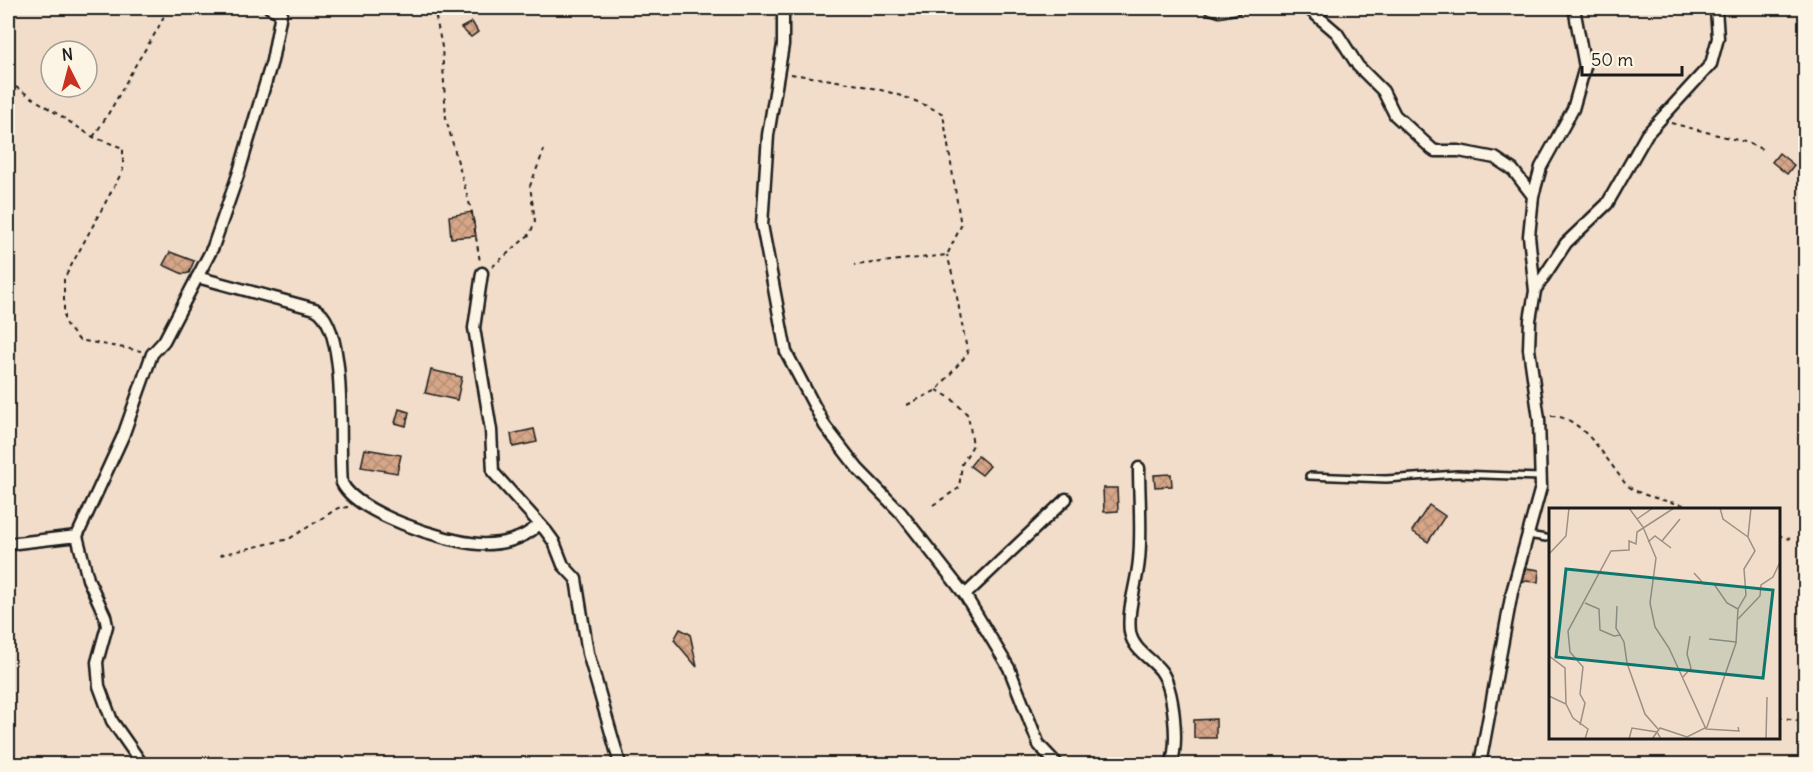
<svg xmlns="http://www.w3.org/2000/svg" width="1813" height="772" font-family="Delius,sans-serif">
<style>
.building{fill:url(#building-cross-hatch);stroke:#1c1c1c;stroke-width:1.5}
.lines{fill:none;stroke-linecap:round;stroke-linejoin:round}
.service-casing{stroke:#1c1c1c;stroke-width:10}
.minor-casing{stroke:#1c1c1c;stroke-width:15}
.path{stroke:#1c1c1c;stroke-width:2;stroke-dasharray:4.5 4.5;stroke-linecap:butt}
.service{stroke:#fcf5e5;stroke-width:5}
.minor{stroke:#fcf5e5;stroke-width:10}
.inset-road{fill:none;stroke:#9c9084;stroke-width:1.5}
.view{fill:#0f766e;fill-opacity:0.15;stroke:#0f766e;stroke-width:3}
.inset-edge{fill:none;stroke:#1c1c1c;stroke-width:3}
</style>
<defs>
<pattern id="building-cross-hatch" width="8" height="8" patternUnits="userSpaceOnUse" patternTransform="scale(1.5)"><rect width="8" height="8" fill="#d6a688"/><path d="M0 0l8 8M0 8l8-8" fill="none" stroke="#b78e75"/></pattern>
</defs>
<rect width="100%" height="100%" fill="#f1ddc9"/>
<filter id="ink" filterUnits="userSpaceOnUse"><feTurbulence type="fractalNoise" baseFrequency=".0167" numOctaves="2"/><feDisplacementMap in="SourceGraphic" scale="12" xChannelSelector="R" yChannelSelector="G"/><feConvolveMatrix kernelMatrix="1 2 1 2 8 2 1 2 1" color-interpolation-filters="sRGB"/></filter>
<g filter="url(#ink)">
<!-- building -->
<path class="building" d="M472,22l6,10 -7,5 -10,-9z
M1779,153l15,12 -7,9 -15,-12z
M472,212l4,24 -25,2 -2,-22z
M170,252l24,9 -5,12 -6,1 -20,-9z
M431,370l31,7 -5,23 -32,-7z
M399,409l10,3 -3,14 -11,-3z
M534,429l3,13 -24,5 -2,-13z
M365,449l36,6 -4,18 -36,-6z
M978,456l12,10 -8,9 -12,-9z
M1171,474l1,12 -17,1 -1,-12z
M1103,488h14l1,23 -14,1z
M1429,505l16,11 -17,26 -16,-11z
M1526,568l13,2 -1,12 -15,-1z
M680,629l10,5 7,33 -23,-27z
M1216,719v19h-22v-18z"/>
<g class="lines">
<!-- service casing -->
<g class="service-casing">
<path id="service" d="M1309,476l77,3 71,-5 84,3
M1528,535l18,3"/>
</g>
<!-- minor casing -->
<g class="minor-casing">
<path id="minor" d="M270,8l11,5
M783,8v37l-15,90 -6,90 24,127 39,74 33,43 43,44 64,82 44,73 30,77 18,19
M1210,8l10,3 16,-3
M1308,8l29,25 21,33 25,25 12,24 37,34 3,2h24l36,7 18,12 20,26
M482,273l-8,55 17,102 2,42 53,59 8,11 9,23 13,14 12,74 32,111
M197,277l118,32c34,17 23,137 27,174 14,30 104,59 137,61 21,1 44,-4 59,-19
M1535,290l31,-47 41,-39 40,-70 64,-70 7,-26 -2,-30
M1139,468c0,30 3,62 0,92 -2,24 -12,48 -9,72 3,18 21,26 31,39 13,18 18,73 10,93
M8,544l69,-8
M965,595l101,-96
M142,764l-30,-43 -13,-35 -2,-24 10,-36 -2,-10 -17,-37 -11,-43 46,-100 29,-82 12,-13 49,-94 26,-75 33,-111 10,-53
M1480,764l32,-172 29,-105 -2,-68 -10,-70 1,-29 5,-29 -6,-55 4,-40 8,-29 32,-58 12,-42 -11,-59"/>
</g>
<!-- path -->
<path class="path" d="M434,8l8,39 4,72 26,94 8,49
M791,74c53,8 105,14 152,40l18,112 -14,29 -93,10
M8,82l85,55 30,11v22l-59,109v43l15,18 62,11
M1671,123l74,19 19,8
M93,137c15,-21 26,-42 38,-64 12,-22 28,-42 36,-65
M492,267l38,-33 5,-13 -5,-35 14,-36
M907,405l30,-15 31,-37c-8,-32 -11,-66 -21,-98
M1551,416c31,-1 57,46 74,67 13,15 56,20 75,26
M933,505l26,-17 3,-24 11,-19 -5,-30 -16,-16 -15,-9
M1778,535l12,4
M220,555l69,-16 49,-31 10,-1
M1778,717l28,5"/>
<!-- service -->
<use href="#service" class="service"/>
<!-- minor -->
<use href="#minor" class="minor"/>
</g>
</g>
<!-- overview -->
<g transform="translate(1549 508)">
<rect width="231" height="231" fill="#f1ddc9"/>
<path class="inset-road" d="M80,0l14,19 13,31 -6,45 5,24 14,21 37,81 33,2 -1,-4M171,0l3,11 25,18M88,11l16,-11M113,33l18,-22M99,34l7,-6 16,12M0,46l17,-18 3,-28M145,65l10,11h10l13,19 11,6M36,95l14,6 1,21 14,6 7,-1M68,98l-1,22 8,14 3,21 18,51 13,15M189,111l22,-23 1,-11 12,-8 7,-15M160,131l27,3M0,148l16,12 1,36M134,169l8,-9 -4,-14 3,-18M0,188l17,8 7,14 15,11 -3,10M31,217l5,-22 -5,-9 3,-27 -13,-15 -2,-21 43,-80 18,-1v-9l7,3 1,-12 37,-24M80,231l3,-11 25,4 4,7M103,231l8,-11 27,9 20,-10 29,-84 2,-34 8,-14 -2,-26 11,-18 -7,-14 3,-29M217,231l1,-42"/>
<path class="view" d="M17,61l207,21 -10,88 -207,-21z"/>
<rect width="231" height="231" class="inset-edge"/>
</g>
<!-- margin -->
<rect width="1813" height="772" fill="none" stroke="#fcf5e5" stroke-width="30"/>
<rect x="15" y="15" width="1783" height="742" fill="none" stroke="#1c1c1c" stroke-width="2" filter="url(#ink)"/>
<!-- north arrow -->
<g transform="translate(69 69) rotate(354)"><circle r="28" fill="#fcf5e5" stroke="#a29e95" stroke-width="1.5"/>
<path d="M0-4.5L10 22L0 15L-10 22Z" fill="#c8321e"/>
<text y="-9" font-size="16" font-weight="bold" text-anchor="middle" fill="#1c1c1c">N</text>
</g>
<!-- scale -->
<path d="M1582 66v9h100v-9" fill="none" stroke="#1c1c1c" stroke-width="3"/>
<text x="1591" y="66" font-size="18" fill="#1c1c1c" stroke="#fcf5e5" stroke-width="4.5" paint-order="stroke">50 m</text>
</svg>
